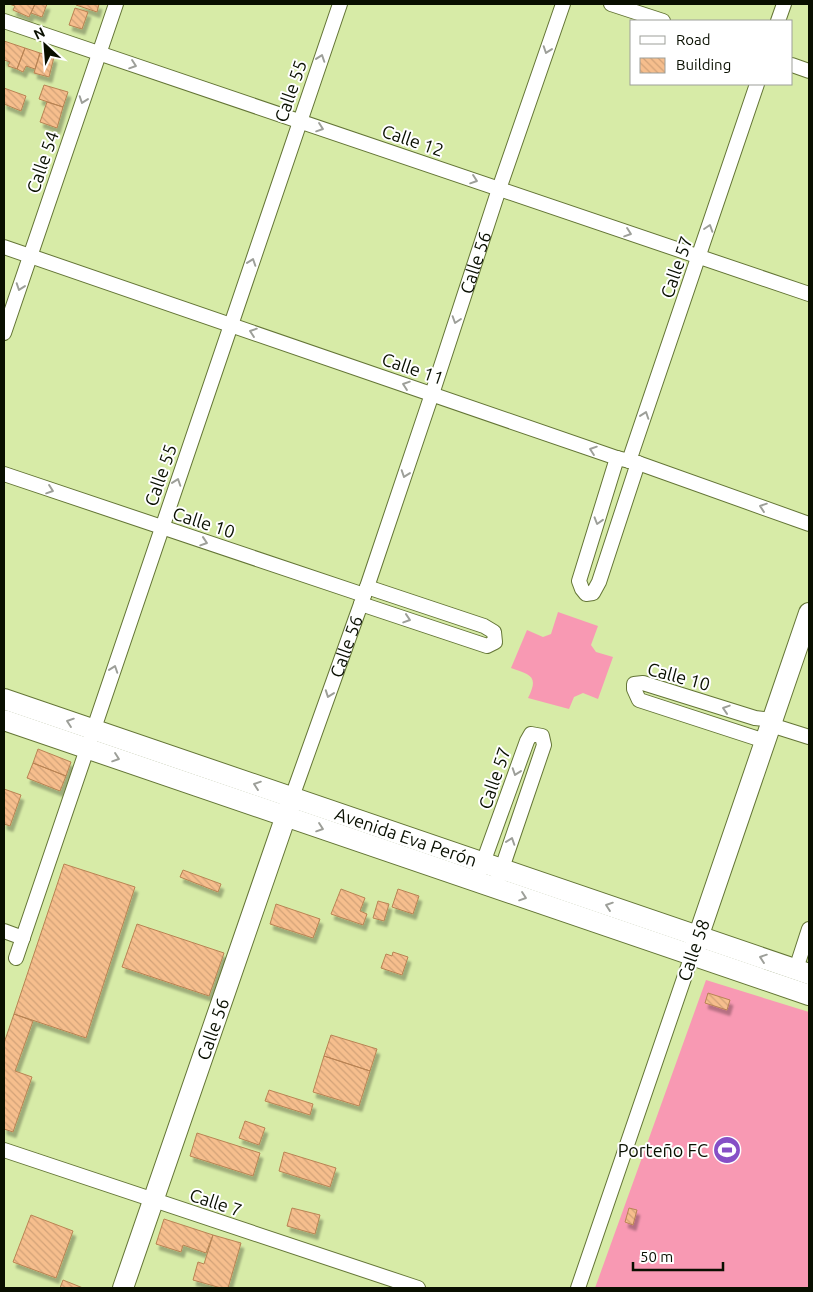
<svg xmlns="http://www.w3.org/2000/svg" width="813" height="1292" font-family="Ubuntu,sans-serif">
<style>
.grass{fill:#f899b3}
.building{fill:url(#building-back-hatch);stroke:#b88353;filter:url(#shadow)}
.lines{fill:none;stroke-linecap:round;stroke-linejoin:round}
.minor-casing{stroke:#647536;stroke-width:16}
.secondary-casing{stroke:#647536;stroke-width:22}
.minor{stroke:#fff;stroke-width:14}
.secondary{stroke:#fff;stroke-width:20}
.oneway{stroke:#9d9f99}
.labels{text-anchor:middle;dominant-baseline:central;stroke-width:4;stroke-linejoin:round;paint-order:stroke}
.street-label{font-size:18px;fill:#090f00;stroke:#fff}
.poi-label{font-size:18px;fill:#090f00;stroke:#fff;text-anchor:end}
</style>
<defs>
<pattern id="building-back-hatch" width="6" height="6" patternUnits="userSpaceOnUse" patternTransform="scale(1.25)"><rect width="6" height="6" fill="#f6be8d"/><path d="M-1 5l2 2M0 0l6 6M5-1l2 2" fill="none" stroke="#d2a278"/></pattern>
<filter id="shadow"><feDropShadow dx="3" dy="5.5" stdDeviation="1" flood-color="#0004"/></filter>
</defs>
<rect width="100%" height="100%" fill="#d7eba7"/>
<!-- grass -->
<path class="grass" d="M558,612l40,14 -7,19 5,7 17,5 -15,42 -15,-6 -9,4 -5,12 -41,-11c11,-22 3,-23 -17,-30l16,-38 16,7 8,-3z
M706,980l103,32v276h-214z"/>
<!-- building -->
<path class="building" d="M9,4h26l-6,13 -16,-7 2,-4z
M35,4h12l-5,13 -11,-4z
M76,4h23l-2,8 -21,-7z
M75,8l13,4 -6,17 -13,-4z
M4,41l21,7 -8,21 -9,-3 2,-4 -6,-2z
M25,48l15,5 -5,16 -9,-3 -3,6 -6,-3z
M40,53l14,4 -5,20 -15,-4z
M44,85l24,7 -5,15 -24,-8z
M4,88l22,8 -5,15 -17,-7z
M47,102l16,5 -6,21 -17,-6z
M38,749l33,13 -5,14 -33,-13z
M33,763l33,13 -6,15 -33,-13z
M4,789l17,6 -11,31 -6,-2z
M64,864l71,23 -49,151 -72,-24z
M183,870l38,14 -3,8 -38,-15z
M341,889l24,9 -5,13 7,3 -4,11 -32,-11z
M398,889l21,7 -6,18 -21,-7z
M378,901l11,3 -5,17 -11,-3z
M276,904l44,15 -7,19 -43,-14z
M137,924l87,29 -15,43 -87,-29z
M393,952l15,5 -6,18 -21,-7 5,-14 6,2z
M708,993l22,7 -3,10 -22,-7z
M14,1014l19,7 -18,50 17,6 -19,55 -9,-3v-86z
M331,1035l46,14 -7,22 -46,-15z
M324,1056l46,15 -11,35 -46,-14z
M269,1090l44,14 -3,11 -45,-14z
M245,1121l20,7 -6,17 -20,-7z
M197,1133l63,20 -7,23 -63,-20z
M284,1152l52,16 -6,19 -51,-16z
M292,1208l28,7 -5,19 -28,-8z
M629,1208l8,2 -4,15 -8,-3z
M31,1215l42,16 -17,47 -43,-16z
M164,1219l49,16 -7,18 -23,-8 -2,7 -25,-8z
M213,1235l28,8 -13,45h-7l-28,-8 5,-18 6,2z
M63,1280l20,8h-23z"/>
<g class="lines">
<!-- minor casing -->
<g class="minor-casing">
<g id="minor">
<path d="M611,4l52,17"/>
<path d="M4,21l805,273"/>
<path d="M778,21l6,-17"/>
<path d="M792,65l17,6"/>
<path d="M4,247l613,211 21,5 171,61"/>
<path d="M4,333l112,-329"/>
<path d="M617,458l-38,123 3,8 4,5 7,-1 6,-11 39,-119"/>
<path d="M629,461l128,-377"/>
<path d="M4,474l360,121"/>
<path d="M361,604l126,42 8,-4 -1,-10 -10,-6 -117,-39"/>
<path d="M771,725l38,12"/>
<path d="M765,741l-126,-41 -5,-11v-5l9,-1 112,35 18,2"/>
<path id="s1" d="M292,797l75,-210 65,-193 67,-205 64,-185"/>
<path d="M480,871l47,-130 4,-7 11,2 2,9 -45,132"/>
<path d="M4,931l19,7"/>
<path d="M16,958l324,-954"/>
<path d="M796,969l13,-40"/>
<path d="M4,1150l414,138"/>
<path d="M578,1288l114,-333"/>
</g>
</g>
<!-- secondary casing -->
<g class="secondary-casing">
<g id="secondary">
<path id="s2" d="M4,699l805,275"/>
<path d="M4,720l805,275"/>
<path d="M694,949l115,-336"/>
<path id="s3" d="M123,1288l167,-484"/>
</g>
</g>
<!-- minor -->
<use href="#minor" class="minor"/>
<!-- secondary -->
<use href="#secondary" class="secondary"/>
</g>
<!-- one-way arrows -->
<defs><path id="oneway-chevron" d="M-2-3.5L2.5 0L-2 3.5" fill="none" stroke-width="1.6" stroke-linecap="round" stroke-linejoin="round" transform="scale(1.25)"/></defs>
<g class="oneway">
<use href="#oneway-chevron" transform="translate(547 50) rotate(109)"/>
<use href="#oneway-chevron" transform="translate(321 58) rotate(-71)"/>
<use href="#oneway-chevron" transform="translate(133 65) rotate(19)"/>
<use href="#oneway-chevron" transform="translate(83 100) rotate(109)"/>
<use href="#oneway-chevron" transform="translate(320 128) rotate(19)"/>
<use href="#oneway-chevron" transform="translate(474 180) rotate(19)"/>
<use href="#oneway-chevron" transform="translate(709 228) rotate(-72)"/>
<use href="#oneway-chevron" transform="translate(628 233) rotate(19)"/>
<use href="#oneway-chevron" transform="translate(252 262) rotate(-71)"/>
<use href="#oneway-chevron" transform="translate(20 287) rotate(109)"/>
<use href="#oneway-chevron" transform="translate(456 320) rotate(108)"/>
<use href="#oneway-chevron" transform="translate(253 332) rotate(-161)"/>
<use href="#oneway-chevron" transform="translate(406 385) rotate(-161)"/>
<use href="#oneway-chevron" transform="translate(645 415) rotate(-71)"/>
<use href="#oneway-chevron" transform="translate(593 450) rotate(-161)"/>
<use href="#oneway-chevron" transform="translate(405 474) rotate(109)"/>
<use href="#oneway-chevron" transform="translate(177 482) rotate(-71)"/>
<use href="#oneway-chevron" transform="translate(50 490) rotate(19)"/>
<use href="#oneway-chevron" transform="translate(763 507) rotate(-161)"/>
<use href="#oneway-chevron" transform="translate(598 521) rotate(107)"/>
<use href="#oneway-chevron" transform="translate(204 542) rotate(18)"/>
<use href="#oneway-chevron" transform="translate(407 619) rotate(18)"/>
<use href="#oneway-chevron" transform="translate(114 669) rotate(-71)"/>
<use href="#oneway-chevron" transform="translate(329 694) rotate(110)"/>
<use href="#oneway-chevron" transform="translate(726 709) rotate(-162)"/>
<use href="#oneway-chevron" transform="translate(70 722) rotate(-161)"/>
<use href="#oneway-chevron" transform="translate(116 758) rotate(19)"/>
<use href="#oneway-chevron" transform="translate(516 772) rotate(109)"/>
<use href="#oneway-chevron" transform="translate(257 785) rotate(-161)"/>
<use href="#oneway-chevron" transform="translate(320 828) rotate(19)"/>
<use href="#oneway-chevron" transform="translate(511 841) rotate(-71)"/>
<use href="#oneway-chevron" transform="translate(523 897) rotate(19)"/>
<use href="#oneway-chevron" transform="translate(609 906) rotate(-161)"/>
<use href="#oneway-chevron" transform="translate(763 958) rotate(-161)"/>
</g>
<!-- icons -->
<defs>
<g id="stadium-disc" transform="scale(1.4375)"><circle r="9.5" fill="#864fc6" stroke="#fff"/><path d="M0-5a6.5 5 0 1 0 0 10a6.5 5 0 1 0 0-10ZM-3.5-1.8h7v3.6h-7Z" fill="#fff"/></g>
</defs>
<g fill-rule="evenodd">
<use href="#stadium-disc" x="727" y="1150"/>
</g>
<g class="labels">
<!-- street labels -->
<g class="street-label">
<text transform="translate(290 91) rotate(-71)">Calle 55</text>
<text transform="translate(413 140) rotate(19)">Calle 12</text>
<text transform="translate(42 162) rotate(-71)">Calle 54</text>
<text stroke="none"><textPath href="#s1" startOffset="565">Calle 56</textPath></text>
<text transform="translate(676 267) rotate(-71)">Calle 57</text>
<text transform="translate(413 368) rotate(19)">Calle 11</text>
<text transform="translate(160 475) rotate(-71)">Calle 55</text>
<text transform="translate(204 522) rotate(18)">Calle 10</text>
<text stroke="none"><textPath href="#s1" startOffset="160">Calle 56</textPath></text>
<text transform="translate(679 676) rotate(15)">Calle 10</text>
<text transform="translate(494 778) rotate(-71)">Calle 57</text>
<text stroke="none"><textPath href="#s2" startOffset="425">Avenida Eva Perón</textPath></text>
<text transform="translate(693 950) rotate(-71)">Calle 58</text>
<text stroke="none"><textPath href="#s3" startOffset="274">Calle 56</textPath></text>
<text transform="translate(216 1202) rotate(18)">Calle 7</text>
</g>
<!-- poi labels -->
<g class="poi-label">
<text x="708" y="1150">Porteño FC</text>
</g>
</g>
<!-- border -->
<rect width="813" height="1292" fill="none" stroke="#090f00" stroke-width="10"/>
<!-- legend -->
<rect x="630" y="20" width="162" height="65" fill="#ffffff" stroke="#9d9f99"/>
<rect x="640" y="36" width="25" height="8" fill="#ffffff" stroke="#9d9f99"/>
<text x="676" y="45" font-size="15" fill="#090f00">Road</text>
<rect x="640" y="58" width="25" height="15" fill="url(#building-back-hatch)" stroke="#9d9f99"/>
<text x="676" y="70" font-size="15" fill="#090f00">Building</text>
<!-- north arrow -->
<g transform="translate(45 45) rotate(334)" stroke="#ffffff" stroke-width="4" paint-order="stroke">
<path d="M0-4L9 19L0 12L-9 19Z" fill="#090f00"/>
<text y="-8" font-size="14" font-weight="bold" text-anchor="middle" fill="#090f00">N</text>
</g>
<!-- scale -->
<path d="M633 1262v8h90v-8" fill="none" stroke="#090f00" stroke-width="2.5"/>
<text x="640" y="1262" font-size="15" fill="#090f00" stroke="#ffffff" stroke-width="4" paint-order="stroke">50 m</text>
</svg>
